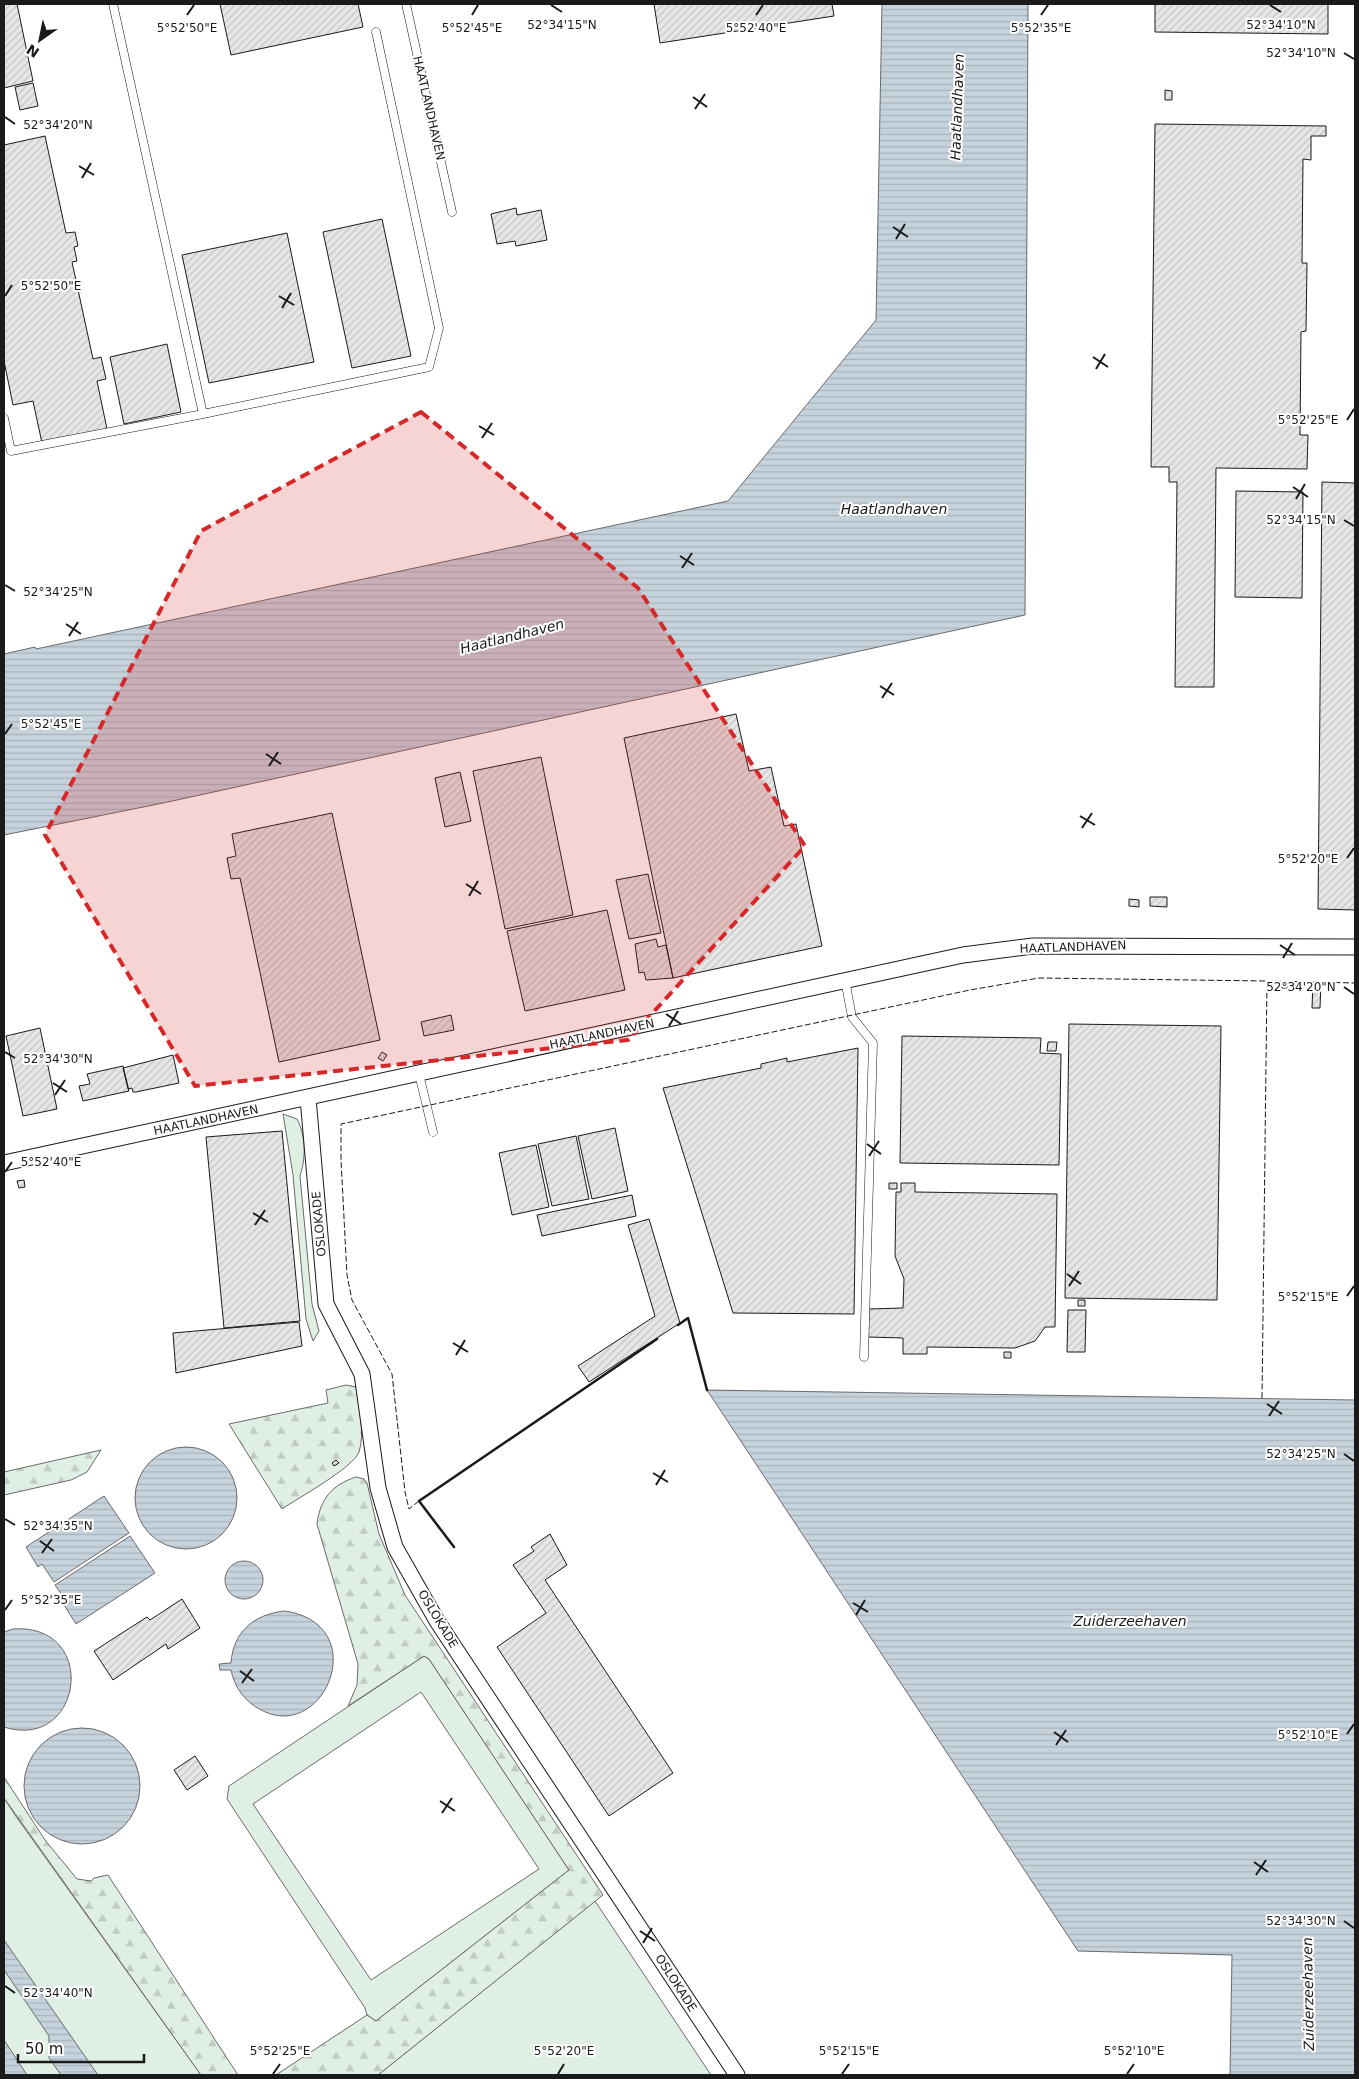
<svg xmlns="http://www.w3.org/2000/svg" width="1359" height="2079" font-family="'DejaVu Sans',sans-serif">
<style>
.green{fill:#e0efe3;stroke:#6a6a6a;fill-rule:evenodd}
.forest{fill:url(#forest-firs);stroke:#6a6a6a}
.water{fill:url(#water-rules);stroke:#6a6a6a}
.building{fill:url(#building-hatch);stroke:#1a1a1a}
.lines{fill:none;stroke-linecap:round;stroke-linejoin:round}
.lane-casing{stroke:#1a1a1a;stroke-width:9}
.street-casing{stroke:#1a1a1a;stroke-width:17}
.lane{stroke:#fff;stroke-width:8}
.street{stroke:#fff;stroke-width:15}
.fence{stroke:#1a1a1a;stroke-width:1;stroke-dasharray:6 2.5;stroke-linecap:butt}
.wall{stroke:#1a1a1a;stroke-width:2.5}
.marked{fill:#d62828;fill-opacity:0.2;stroke:#d62828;stroke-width:4;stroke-dasharray:10 6;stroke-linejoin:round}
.ticks{fill:none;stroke:#1a1a1a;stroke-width:2}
.labels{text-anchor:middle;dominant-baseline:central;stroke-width:4;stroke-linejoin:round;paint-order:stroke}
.street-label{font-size:12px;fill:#1a1a1a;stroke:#fff}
.water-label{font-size:14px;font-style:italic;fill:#1a1a1a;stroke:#fff}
.ticks-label{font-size:12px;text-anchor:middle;fill:#1a1a1a;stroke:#fff;stroke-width:4;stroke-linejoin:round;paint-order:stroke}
</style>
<defs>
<pattern id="forest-firs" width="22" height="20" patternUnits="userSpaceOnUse" patternTransform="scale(1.25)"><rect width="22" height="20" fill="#e0efe3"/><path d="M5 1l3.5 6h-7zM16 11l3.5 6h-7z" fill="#c0ccc2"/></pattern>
<pattern id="water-rules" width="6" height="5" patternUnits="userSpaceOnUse" patternTransform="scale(1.25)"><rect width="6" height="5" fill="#c6d2dc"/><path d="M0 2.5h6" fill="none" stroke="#aab4bc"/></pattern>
<pattern id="building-hatch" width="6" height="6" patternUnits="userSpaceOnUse" patternTransform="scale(1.25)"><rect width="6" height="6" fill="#e6e6e6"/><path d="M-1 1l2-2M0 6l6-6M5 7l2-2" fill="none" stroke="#c5c5c5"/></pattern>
</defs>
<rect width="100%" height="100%" fill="#fff"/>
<!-- green -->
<path class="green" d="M283,1114l14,5c9,17 9,39 3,57l12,128 7,27 -6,10 -7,-22 -13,-144z
M424,1656l5,3 140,211 -193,151 -9,-6 -2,-7 -138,-209 2,-13zM421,1692l118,177 -168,111 -118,-176z
M4,1798l11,17 186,260h-197z
M595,1901l116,174h-333z"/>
<!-- forest -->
<path class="forest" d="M346,1385l10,2c3,19 9,47 3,65 -6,16 -61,46 -77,57l-53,-85 99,-21 -2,-13z
M101,1450l-14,22 -16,8 -67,15v-23z
M356,1477l8,2 3,4 12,51 26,61 198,300 -225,180h-102l91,-60 9,6 193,-151 -140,-211 -5,-3 -76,50 9,-21 1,-21 -41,-140c3,-25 15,-39 39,-47z
M4,1777l41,63 32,39 14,2 3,-3 14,-3 130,200h-37l-197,-277z"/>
<!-- water -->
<path class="water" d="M882,4h146l-3,611 -862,188 -159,32v-181l31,-7 1,2 692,-148 148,-181z
M707,1390l648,10v675h-125l2,-120 -154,-4z
M135 1498a51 51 0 1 1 102 0a51 51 0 1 1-102 0Z
M104,1496l25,37 -75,49 -12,-18 -4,3 -12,-20z
M130,1536l25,37 -79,51 -12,-19 3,-3 -12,-17z
M225 1580a19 19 0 1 1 38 0a19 19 0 1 1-38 0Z
M285,1611c91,14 37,139 -29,96 -14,-9 -22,-22 -25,-37h-11l-1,-6 12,-1c2,-31 23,-49 54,-52z
M13,1629c87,-6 70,123 -9,98v-95z
M24 1786a58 58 0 1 1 116 0a58 58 0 1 1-116 0Z
M4,1940l94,135h-37l-12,-17v-22l-45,-66z
M4,2040l23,35h-23z"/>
<!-- building -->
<path class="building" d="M4,4h13l16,77 -29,7z
M220,4h138l5,23 -132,28z
M654,4h178l2,12 -174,27z
M1155,4h173v30l-173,-2z
M33,83l5,23 -18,4 -5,-23z
M1165,90l7,1v9h-7z
M1155,124l171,2v10h-15v24l-8,-1 -1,104h5l-1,68 -5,1 -1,103h8l-1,34 -91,-1 -2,219h-39l2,-205h-8v-15h-18z
M45,136l21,97 9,-1 3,14 -4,1 3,14 -5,1 21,97 8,-2 5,22 -9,2 10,48 -65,14 -9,-42 -20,4 -9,-44v-216z
M516,208l1,7 24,-5 6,30 -31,6 -1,-5 -18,3 -6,-30z
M382,219l29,137 -59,12 -29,-136z
M287,233l27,129 -105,21 -27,-128z
M167,344l14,68 -57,12 -14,-67z
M1322,482l33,1v427l-37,-1z
M1236,491l67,1 -1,106 -67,-1z
M736,714l13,57 22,-4 13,59 12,-2 26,122 -149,32 -49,-240z
M541,757l32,158 -68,14 -32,-158z
M460,772l11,49 -26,6 -10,-49z
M332,813l48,227 -101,22 -39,-184 -9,1 -4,-21 9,-2 -4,-22z
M648,874l13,59 -32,6 -13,-59z
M1150,897h17v10l-17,-1z
M1129,899l10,1v7l-10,-1z
M607,910l18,80 -100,21 -18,-80z
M656,939l2,8 8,-2 7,33 -27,2 -2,-8 -5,1 -4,-29z
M1282,982h6v6h-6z
M1313,982h8l-1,26h-8z
M451,1015l3,15 -30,6 -3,-14z
M1069,1024l152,2 -4,274 -152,-2z
M40,1028l17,81 -34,7 -17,-80z
M902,1036l139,2 -1,15 21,1 -2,111 -159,-2z
M1048,1042h9l-1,9h-9z
M858,1048l-4,266 -121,-1 -70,-225 98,-20v-4l26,-6v4z
M382,1052l5,3 -4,6 -5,-3z
M173,1055l6,28 -43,9h-3l-1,-4 -4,1 -5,-21z
M123,1066l6,25 -46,10 -4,-15 11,-2 -3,-10z
M615,1128l13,63 -36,8 -14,-63z
M282,1131l18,190 -76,7 -18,-191z
M576,1136l13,63 -37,7 -14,-62z
M536,1145l13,62 -37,8 -13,-62z
M24,1180l1,7 -6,1 -2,-7z
M889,1183h8v6h-8z
M901,1183h14v9l142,2 -2,133h-10l-10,14 -20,7 -88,-1v7h-24v-16l-35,-1 1,-28 34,-1 1,-29 -9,-23 1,-64h5z
M632,1195l4,21 -94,20 -5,-21z
M649,1219l31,104 -91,59 -11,-16 77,-50 -27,-91z
M1078,1300h7v6h-7z
M1068,1310h18l-1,42h-18z
M299,1322l3,24 -126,27 -3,-40z
M1004,1352h7v6h-7z
M336,1460l3,3 -5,3 -2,-3z
M550,1534l17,31 -22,15 128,193 -64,43 -112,-169 49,-34 -33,-48 21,-14 -3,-4z
M182,1599l18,29 -32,21 -2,-5 -53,36 -19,-29 53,-34 3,3z
M195,1756l13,20 -21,14 -13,-20z"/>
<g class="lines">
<!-- lane casing -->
<g class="lane-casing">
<path id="lane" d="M406,4l46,208
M203,414l226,-47 10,-39 -63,-296
M4,418l7,33 192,-37 -90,-410
M845,980l7,37 21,26 -9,314
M419,1074l14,58"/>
</g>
<!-- street casing -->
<g class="street-casing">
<path id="street" d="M308,1098l18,206 36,70 16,114 17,59 42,74 300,454
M4,1163l959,-208 70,-9 322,1"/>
</g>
<!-- lane -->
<use href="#lane" class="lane"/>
<!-- street -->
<use href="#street" class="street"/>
<!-- fence -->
<path class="fence" d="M1262,1398l5,-417 88,2
M419,1501l-10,8 -4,-17 -13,-118 -40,-74 -5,-25 -6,-115v-36l629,-134 69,-12 228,3"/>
<!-- wall -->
<path class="wall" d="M678,1325l10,-7 19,72
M454,1547l-35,-46 238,-162"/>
</g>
<!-- marked area -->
<path class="marked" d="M421,412l217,176 167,258 -177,194 -433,46 -150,-251 156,-304z"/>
<!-- ticks -->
<path class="ticks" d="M551,5l11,7M1270,5l11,7M187,15l7,-10M472,15l6,-10M756,15l7,-10M1041,15l7,-10M1344,53l10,6M693,97l14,10M695,109l10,-15M5,117l10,7M79,166l15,9M82,178l9,-15M893,227l15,10M896,239l9,-15M5,296l7,-11M279,296l15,9M282,308l9,-15M1093,357l15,10M1096,369l9,-15M1347,420l7,-11M479,426l15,9M482,438l10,-15M1293,487l15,10M1296,499l9,-15M1344,520l10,6M680,556l14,9M682,568l10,-15M5,585l10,6M66,624l15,10M69,636l9,-14M880,686l14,9M882,698l10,-15M5,734l7,-10M266,754l15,10M269,766l9,-14M1080,816l15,9M1082,828l10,-15M1347,858l7,-10M466,884l15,10M469,896l9,-15M1280,945l15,10M1283,958l9,-15M1344,987l10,7M666,1014l15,10M669,1026l9,-15M5,1052l10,6M53,1083l14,9M55,1095l10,-15M867,1144l14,10M869,1156l10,-15M5,1172l7,-10M253,1213l15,9M255,1225l10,-15M1067,1274l14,10M1069,1286l10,-15M1347,1296l7,-10M453,1343l15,9M456,1355l9,-15M1267,1404l15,10M1269,1416l10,-15M1344,1454l10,7M653,1473l15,9M656,1485l9,-15M5,1519l10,6M40,1541l14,10M42,1553l10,-14M853,1603l15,9M5,1610l7,-10M856,1615l9,-15M240,1671l14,10M242,1683l10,-14M1054,1732l14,10M1347,1734l7,-10M1056,1745l10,-15M440,1801l15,10M442,1813l10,-15M1254,1862l14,10M1256,1875l10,-15M1344,1921l10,7M640,1931l15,10M643,1943l9,-15M5,1986l10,7M273,2074l7,-10M558,2074l6,-10M842,2074l7,-10M1127,2074l7,-10"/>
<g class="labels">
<!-- street labels -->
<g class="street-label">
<text transform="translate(429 108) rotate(77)">HAATLANDHAVEN</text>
<text transform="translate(1073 947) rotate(-2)">HAATLANDHAVEN</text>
<text transform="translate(602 1034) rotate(-12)">HAATLANDHAVEN</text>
<text transform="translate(206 1120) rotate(-12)">HAATLANDHAVEN</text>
<text transform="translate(319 1224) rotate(-95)">OSLOKADE</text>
<text transform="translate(438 1619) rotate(59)">OSLOKADE</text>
<text transform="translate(676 1983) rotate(57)">OSLOKADE</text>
</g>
<!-- water labels -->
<g class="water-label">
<text transform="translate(957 107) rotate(-88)">Haatlandhaven</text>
<text x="894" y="509">Haatlandhaven</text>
<text transform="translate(512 636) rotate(-14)">Haatlandhaven</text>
<text x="1130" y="1621">Zuiderzeehaven</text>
<text transform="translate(1308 1994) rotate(-91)">Zuiderzeehaven</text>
</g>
</g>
<g class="ticks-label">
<text x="1281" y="29">52°34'10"N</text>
<text x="562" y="29">52°34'15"N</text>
<text x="187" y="32">5°52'50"E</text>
<text x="756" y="32">5°52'40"E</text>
<text x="472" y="32">5°52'45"E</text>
<text x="1041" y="32">5°52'35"E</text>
<text x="1301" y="57">52°34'10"N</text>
<text x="58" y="129">52°34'20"N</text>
<text x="51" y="290">5°52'50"E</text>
<text x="1308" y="424">5°52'25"E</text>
<text x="1301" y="524">52°34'15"N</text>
<text x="58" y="596">52°34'25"N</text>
<text x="51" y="728">5°52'45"E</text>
<text x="1308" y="863">5°52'20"E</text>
<text x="1301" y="991">52°34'20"N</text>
<text x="58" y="1063">52°34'30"N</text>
<text x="51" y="1166">5°52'40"E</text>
<text x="1308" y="1301">5°52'15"E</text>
<text x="1301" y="1458">52°34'25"N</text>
<text x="58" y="1530">52°34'35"N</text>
<text x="51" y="1604">5°52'35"E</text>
<text x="1308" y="1739">5°52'10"E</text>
<text x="1301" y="1925">52°34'30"N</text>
<text x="58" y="1997">52°34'40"N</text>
<text x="280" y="2055">5°52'25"E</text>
<text x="564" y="2055">5°52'20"E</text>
<text x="849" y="2055">5°52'15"E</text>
<text x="1134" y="2055">5°52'10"E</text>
</g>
<!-- border -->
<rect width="1359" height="2079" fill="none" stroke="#1a1a1a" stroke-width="10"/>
<!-- north arrow -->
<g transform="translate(40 40) rotate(213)" stroke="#ffffff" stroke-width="4" paint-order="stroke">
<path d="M0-4L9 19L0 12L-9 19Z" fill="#1a1a1a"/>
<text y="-8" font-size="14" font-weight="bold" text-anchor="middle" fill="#1a1a1a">N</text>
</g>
<!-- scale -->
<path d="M18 2054v8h126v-8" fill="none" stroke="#1a1a1a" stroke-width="2.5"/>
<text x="25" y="2054" font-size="15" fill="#1a1a1a" stroke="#ffffff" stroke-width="4" paint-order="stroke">50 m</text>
</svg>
